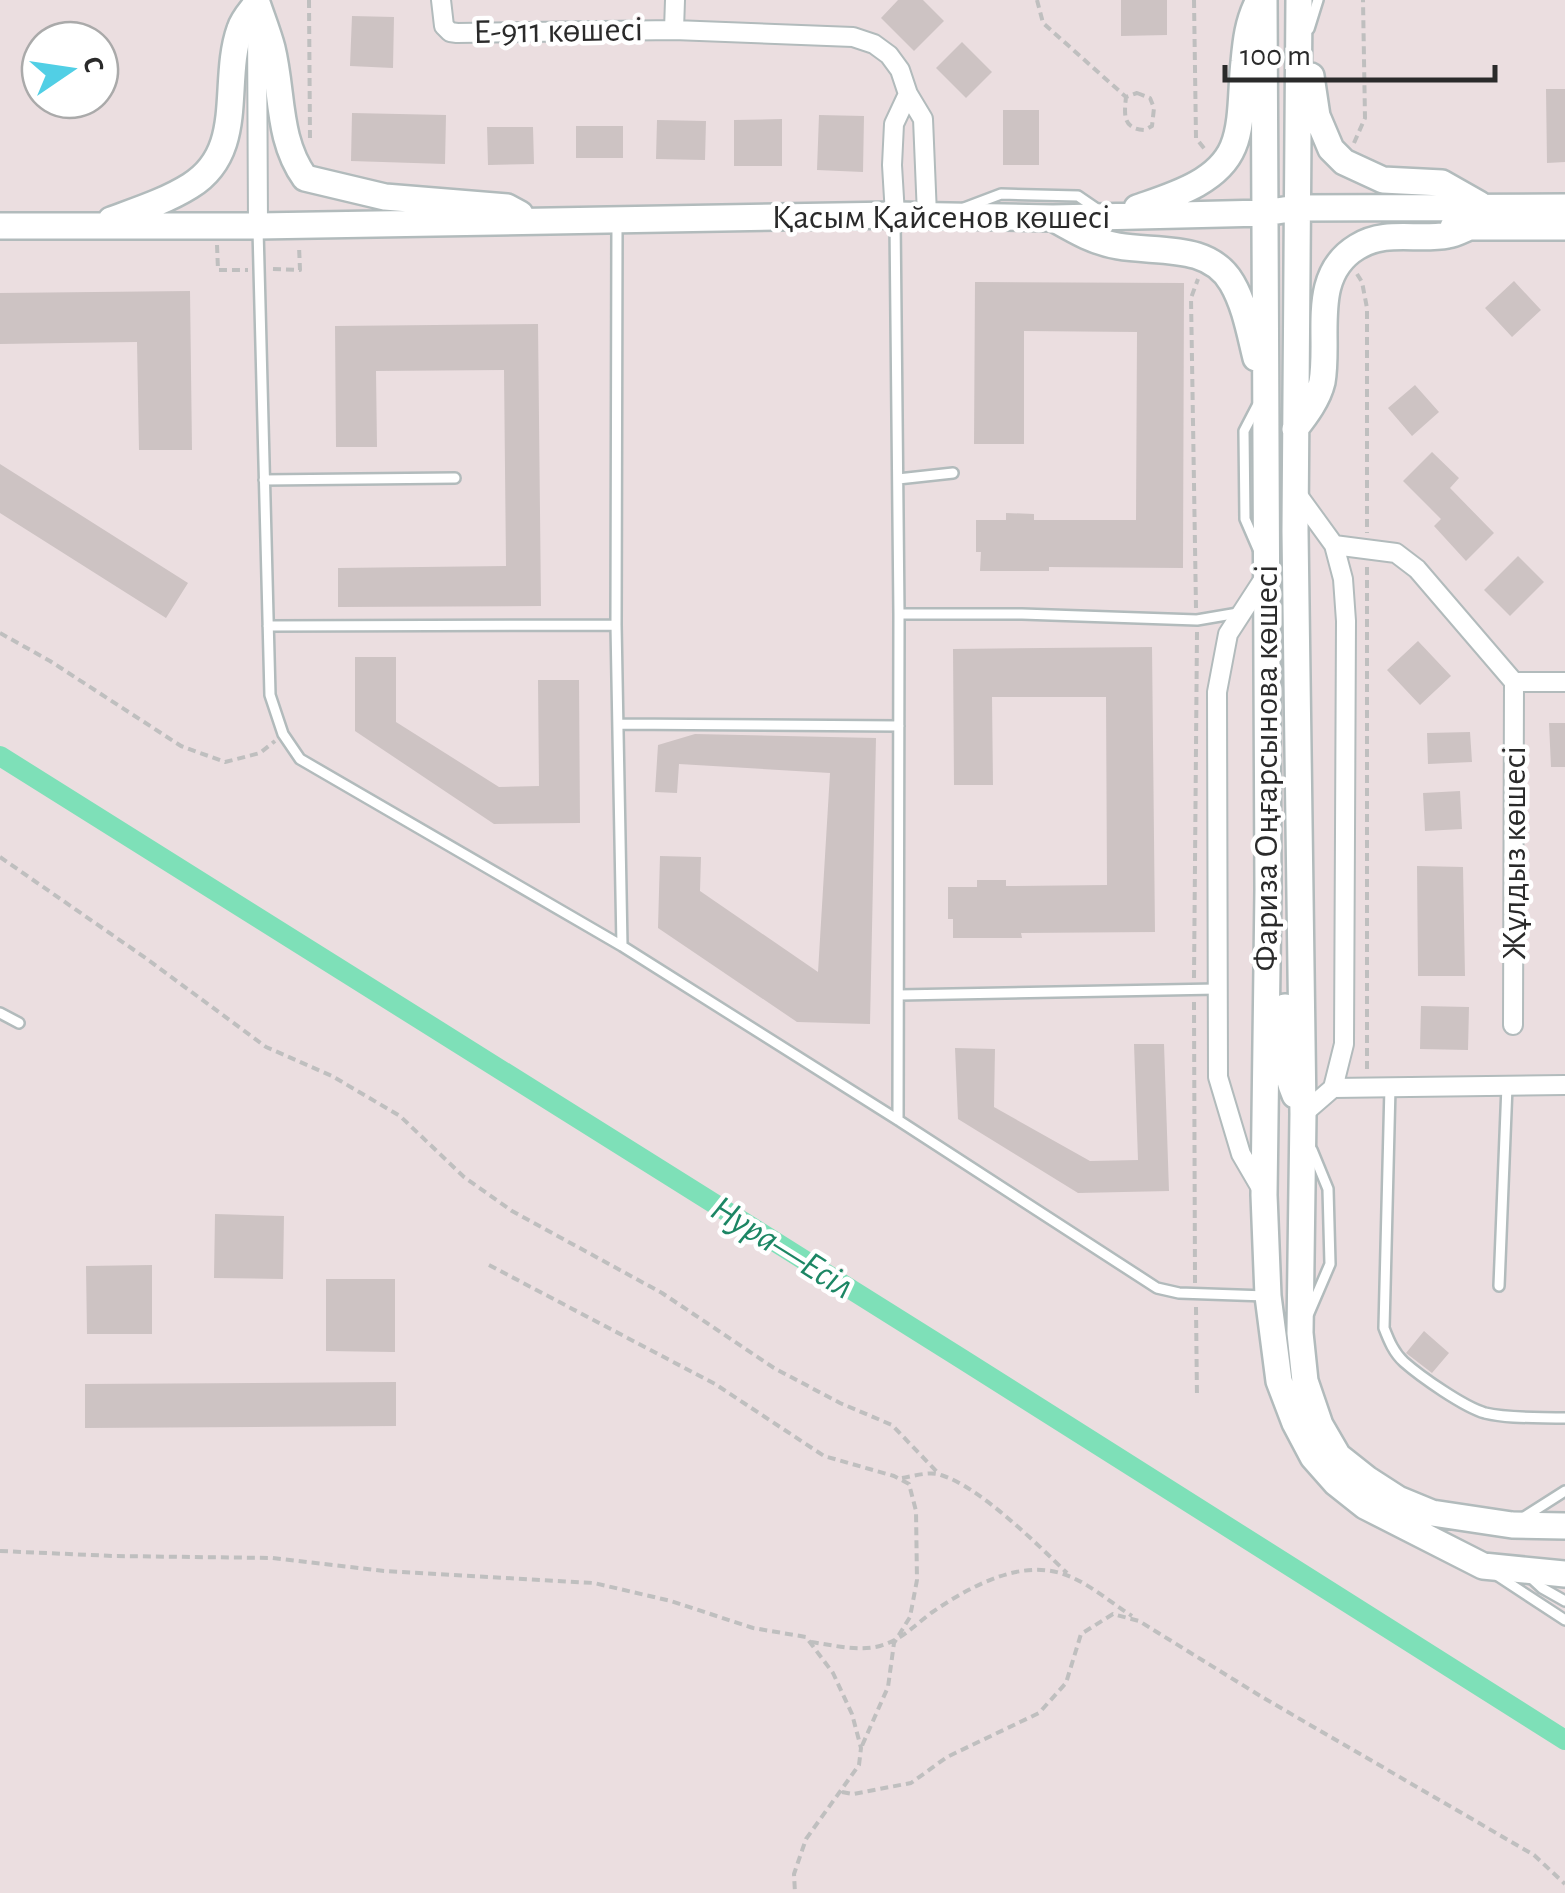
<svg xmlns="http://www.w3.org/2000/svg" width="1565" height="1893" font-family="'Alegreya Sans',sans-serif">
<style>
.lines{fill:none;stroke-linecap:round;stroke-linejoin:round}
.canal{stroke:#7ee0b8;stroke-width:20}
.building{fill:#cdc3c3}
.lane-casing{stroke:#b2bbbc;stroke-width:14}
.street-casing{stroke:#b2bbbc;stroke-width:22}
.secondary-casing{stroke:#b2bbbc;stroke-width:30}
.path{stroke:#bfbfbf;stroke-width:4;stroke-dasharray:8 5;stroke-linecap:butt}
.lane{stroke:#fff;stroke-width:9}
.street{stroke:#fff;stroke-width:18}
.secondary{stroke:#fff;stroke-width:25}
.labels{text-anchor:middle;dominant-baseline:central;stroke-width:9;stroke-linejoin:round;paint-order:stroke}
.street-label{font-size:35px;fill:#2a2a2a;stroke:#fff}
.water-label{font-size:38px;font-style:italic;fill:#1c8664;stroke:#fff}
</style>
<rect width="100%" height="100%" fill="#ebdee0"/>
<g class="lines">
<!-- canal -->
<path class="canal" d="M0,756l962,603 603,381"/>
</g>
<!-- building -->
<path class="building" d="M898,0h25l21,21 -30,30 -33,-33z
M1121,0h46v35l-46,1z
M352,16l42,1 -1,51 -43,-2z
M962,42l30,30 -26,26 -30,-30z
M1546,89h19v73l-18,1z
M1003,110h36v55h-36z
M352,113l94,2 -1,49 -94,-3z
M819,115l45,1 -1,56 -46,-2z
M782,119v47h-48v-46z
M657,120l49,1 -1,39 -49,-1z
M576,126h47v32h-47z
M487,127h46l1,37 -46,1z
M1514,281l27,29 -29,27 -27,-29z
M975,282l209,1 -1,285 -134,-1v4h-69l1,-19h-5v-32h30v-7l28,1v6h102l1,-188 -113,-1v113h-50z
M190,291l2,159h-53l-2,-108 -137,2v-51z
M538,324l3,282 -203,1v-39l168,-2 -2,-196 -128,1 1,76h-41l-1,-121z
M1415,385l24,27 -27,24 -24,-28z
M1432,452l27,26 -9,10 44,45 -28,28 -32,-35 7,-7 -38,-38z
M0,464l188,119 -22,35 -166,-105z
M1518,556l26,26 -34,34 -26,-26z
M1418,641l33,35 -31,29 -33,-35z
M1152,647l3,285 -134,1 1,5h-69v-19h-5v-32h29v-7h29v6l101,-1 -1,-188h-114l1,88h-39l-1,-136z
M355,657h41v65l103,65 40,-1 -1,-106h41l1,143 -86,1 -139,-93z
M1549,723h16v44h-14z
M1470,732l2,30 -44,2 -1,-31z
M695,734l181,4 -6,286 -73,-2 -139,-94 2,-72 41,1 -1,34 118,81 12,-199 -151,-9 -2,29 -22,-1 3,-47z
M1460,791l2,38 -37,2 -2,-38z
M1417,866l46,1 2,109h-47z
M1421,1006l48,1 -1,43 -48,-1z
M1134,1044h30l5,147 -91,2 -120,-74 -3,-71 40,1 -1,58 96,54 48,-1z
M215,1214l69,2 -1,63 -69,-1z
M152,1265v69h-65l-1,-68z
M326,1279h69v73l-69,-1z
M1424,1331l25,22 -17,20 -26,-20z
M396,1382v44l-311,2v-44z"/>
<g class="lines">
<!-- lane casing -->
<g class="lane-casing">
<path id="lane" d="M1309,29l9,-29
M964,208l37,-14 77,2 19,13
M895,219l4,395h123l175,6 41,-7
M617,224l-1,401 6,321
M258,229l12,466 13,39 17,25 322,187 276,174 259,168 22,5 87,3
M1257,406l-13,25 1,88 13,30
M898,479l55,-6
M264,480l191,-2
M268,626l348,-1
M618,724l281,2
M900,995l317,-6
M0,1013l19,10
M1390,1087l-6,241c5,13 10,25 20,34 17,15 60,45 81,51 25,6 54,4 80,5
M898,1120l1,-506
M1499,1286l8,-200
M1309,1313l21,-49 -2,-75 -16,-39
M1521,1519l44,-28
M1498,1576l67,44
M1529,1576l13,12 23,13"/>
</g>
<!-- street casing -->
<g class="street-casing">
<path id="street" d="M441,0l3,26 6,6 7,1 217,-3 179,7 21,7 15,11 11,15 8,24 15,25 4,96
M257,22l1,204
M674,30l1,-30
M895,215l-3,-50 2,-41 14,-30
M1297,494l37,51 9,34 3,42 -2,423 -11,44 -30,26
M1334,545l62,8 21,16 97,113h51
M1513,1025l1,-343
M1333,1088l232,-3
M1262,1190l-21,-36 -23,-77 -1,-385 11,-58 37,-57"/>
</g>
<!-- secondary casing -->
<g class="secondary-casing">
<path id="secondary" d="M1264,0l4,889 -4,306 4,101 11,85 16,42 18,34 23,26 29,23 118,60 82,8
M1299,0l-4,531 8,583 -3,219 5,48 15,44 18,31 29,23 31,20 34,14 80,12 53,1
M257,3c5,15 11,30 15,45 11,45 5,91 33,130l80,19 122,10 13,7
M1311,76l6,40 14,33 13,13 39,18 59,3 37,21
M1137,208c34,-12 81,-25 96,-61 10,-23 8,-60 11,-85 2,-22 4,-40 14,-60
M1053,218c21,12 41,24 65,28 39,7 91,-3 114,37 13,22 18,51 24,75
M111,220c27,-10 55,-19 79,-34 57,-35 31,-104 50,-157 3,-10 11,-18 17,-26
M0,226h258l637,-11 158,3 212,-5 31,-5 269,-1
M1453,227h112
M1295,429c11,-14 23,-30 27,-47 8,-45 -13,-106 35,-135 29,-18 60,-6 91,-12 7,-1 14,-5 21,-8
M1285,1007c-1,33 -3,58 10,88"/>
</g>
<!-- path -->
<path class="path" d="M309,0l1,140
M1037,0l6,23 83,74
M1194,0l2,138 11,14
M1137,93l13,5 4,10 -2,18 -7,4c-22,-1 -21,-14 -19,-33z
M1354,143l11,-25 -2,-118
M217,245l1,25h30
M273,269l27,1 -1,-24
M1357,274l5,8 5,26v225
M1367,567v506
M1196,608l-5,-310 7,-19
M0,633l50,28 131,85 44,16 35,-9 15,-12
M0,857l147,102 119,88 66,29 68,40 64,61 48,34 150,82 112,75 66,35 52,22 46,48
M1194,978l3,-346
M1194,1002l1,281
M489,1265l226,119 109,72 70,20 15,8 7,27 1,69 -7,37 -16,26 -6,44 -27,61
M1196,1307l1,91
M902,1478c12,-2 28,-7 39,-3 39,12 96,69 126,98
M0,1551l114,5 158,2 112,13 210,12 77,18 82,27 53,9 27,36 19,41 9,34 -2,17 -53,74 -12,35 1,19
M811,1642c22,3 47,10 69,4 21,-6 34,-20 51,-33 35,-24 85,-53 129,-40 27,8 48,28 72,43
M842,1792l11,2 58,-11 36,-26 92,-44 27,-30 15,-49 32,-20 26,7 123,76 272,158 31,29"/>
<!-- lane -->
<use href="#lane" class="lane"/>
<!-- street -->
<use href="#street" class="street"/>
<!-- secondary -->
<use href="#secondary" class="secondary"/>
</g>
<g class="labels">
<!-- street labels -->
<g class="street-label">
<text transform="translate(558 31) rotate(-1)">Е-911 көшесі</text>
<text x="941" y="217">Қасым Қайсенов көшесі</text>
<text transform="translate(1266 768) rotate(-90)">Фариза Оңғарсынова көшесі</text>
<text transform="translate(1514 853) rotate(-90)">Жұлдыз көшесі</text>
</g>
<!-- water labels -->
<g class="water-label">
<text transform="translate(782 1248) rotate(32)">Нура—Есіл</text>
</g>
</g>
<!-- north arrow -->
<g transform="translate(70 70) rotate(77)"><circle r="48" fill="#ffffff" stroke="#aaaaaa" stroke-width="2.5"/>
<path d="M0-8L18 38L0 25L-18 38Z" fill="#51cfe5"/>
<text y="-15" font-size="28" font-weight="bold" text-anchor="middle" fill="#2a2a2a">С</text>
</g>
<!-- scale -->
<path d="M1225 65v15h270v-15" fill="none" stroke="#2a2a2a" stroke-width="5"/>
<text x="1240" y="65" font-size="30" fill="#2a2a2a" stroke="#ffffff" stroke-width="8" paint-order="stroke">100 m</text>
</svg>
